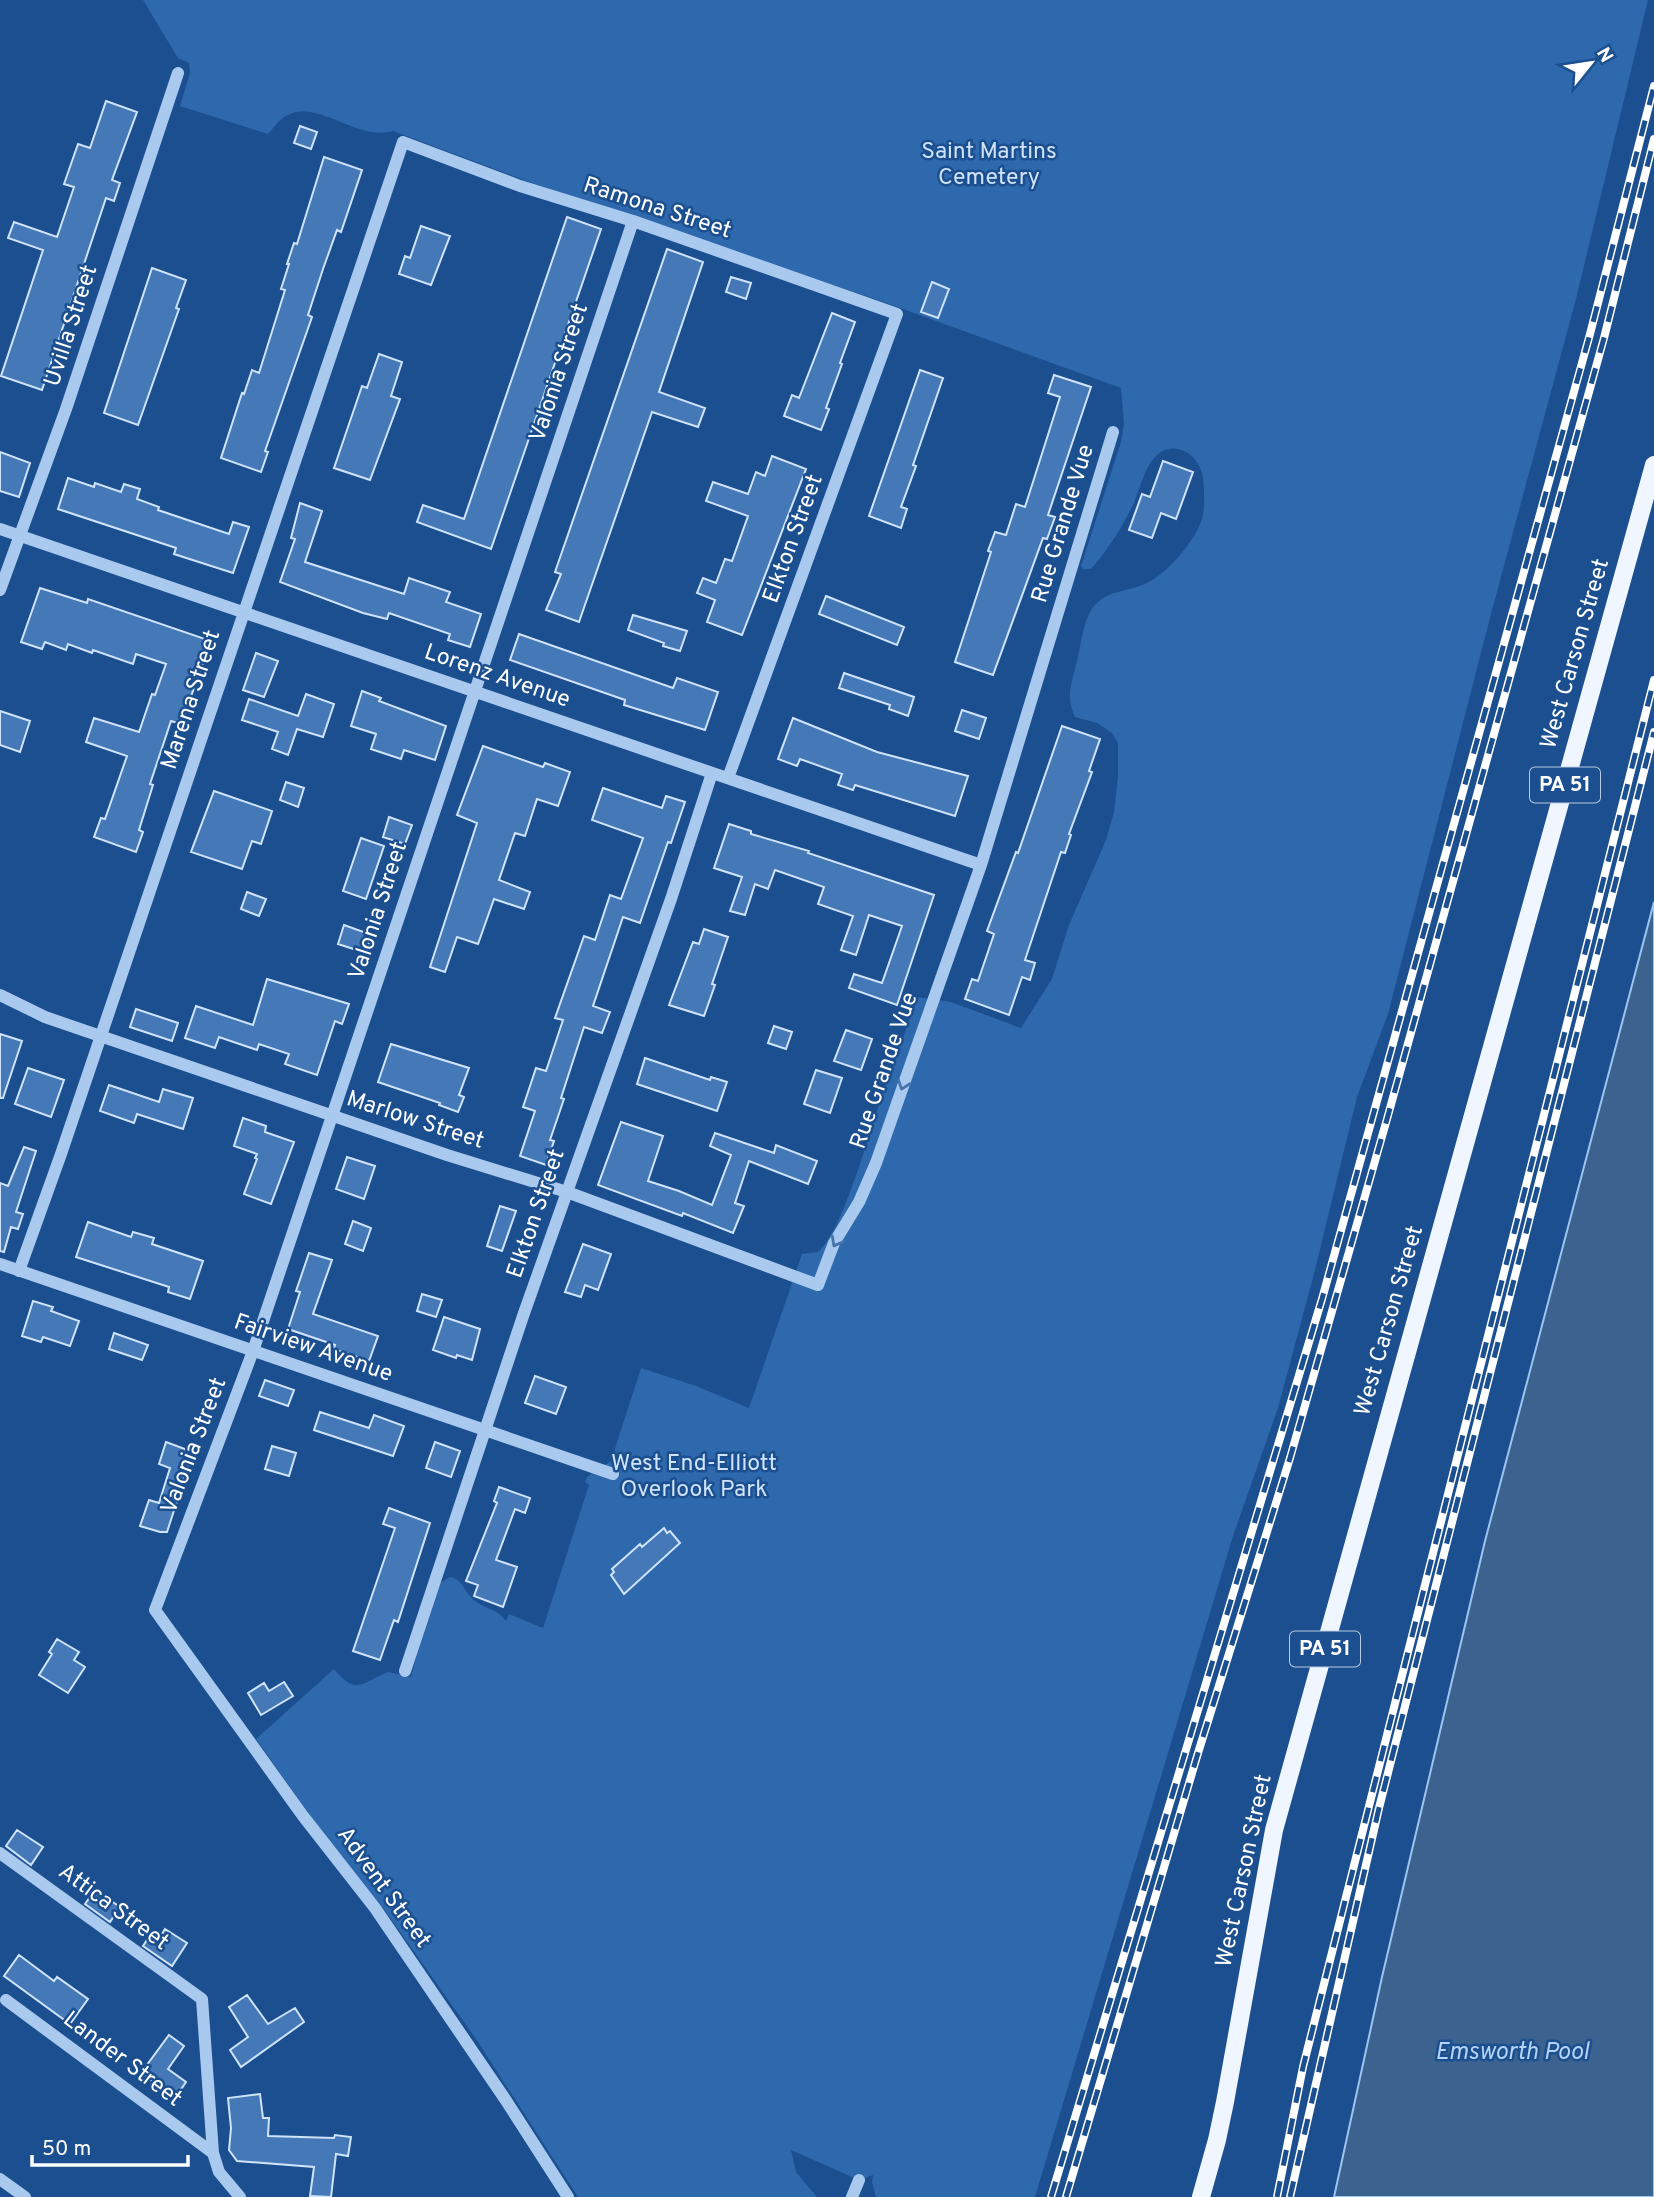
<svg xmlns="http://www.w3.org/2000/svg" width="1654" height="2197" font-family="Overpass,sans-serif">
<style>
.green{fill:#2e69ad}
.water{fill:#3c6290;stroke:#9cc4f0;stroke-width:2}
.building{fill:#4478b7;stroke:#cfe3fa;stroke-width:2}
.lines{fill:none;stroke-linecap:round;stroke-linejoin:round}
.minor{stroke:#a9c9ee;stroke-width:12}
.major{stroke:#f0f6ff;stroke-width:18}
.rail-casing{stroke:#fff;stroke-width:8}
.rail{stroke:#1b4f8f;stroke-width:5;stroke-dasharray:16;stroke-linecap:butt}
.oneway{stroke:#4674ac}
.labels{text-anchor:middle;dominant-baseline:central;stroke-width:5;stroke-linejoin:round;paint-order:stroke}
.shield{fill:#1b4f8f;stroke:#bbcadd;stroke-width:2}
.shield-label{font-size:21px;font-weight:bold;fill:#fff}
.park-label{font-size:23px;fill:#cfe3fa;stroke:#1b4f8f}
.street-label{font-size:23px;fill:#fff;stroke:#1b4f8f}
.water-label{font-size:24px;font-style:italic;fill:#b5d3f5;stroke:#1b4f8f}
</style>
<rect width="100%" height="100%" fill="#1b4f8f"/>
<!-- green -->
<path class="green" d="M143,0h1505l-72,299 -85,315 -103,400 -31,83 -42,173 -37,138 -45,128 -198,661h-159l-4,-15 1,-7 -14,5 -68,-30 5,22 21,25h-239l-102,-158 -93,-131 -56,-69 -71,-100 78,-70c23,28 28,13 54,3l23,5 21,-79 8,-15 10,-6c13,2 14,15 24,23 10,9 21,7 32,21l3,-7 34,14 46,-143 -4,-3 3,-6 23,-15 30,-93 55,18 53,22 53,-154 16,-2c24,-19 52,-121 63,-153 11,-34 25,-67 36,-102l34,5 70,26 31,-49 17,-54 37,-85 8,-28 4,-36v-33l-6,-10 -15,-10 -22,-6c-10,-21 -3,-34 2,-56 5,-19 6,-46 21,-59 12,-11 30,-11 44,-17 23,-8 56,-46 61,-70 2,-12 1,-26 0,-37 -2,-21 -27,-40 -46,-23 -14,13 -17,36 -25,52 -11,22 -25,44 -41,62h-8l-2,-3 40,-124 3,-18 -3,-36 -240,-87 -303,-101 -185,-69c-38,11 -78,-36 -110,-13 -6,4 -10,11 -15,16l-88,-28 10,-33 -1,-10 -11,-5z"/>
<!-- water -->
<path class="water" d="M1654,902v1295h-320l48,-220 103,-436z"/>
<!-- building -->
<path class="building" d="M106,101l31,11 -25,68 8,3 -6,18 -8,-3 -64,192 -41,-14 42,-126 -35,-12 6,-16 43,15 17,-50 -10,-3 14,-40 12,4z
M300,126l17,6 -6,17 -17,-6z
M324,157l38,13 -21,62 -4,-2 -14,39 -15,46 4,2 -47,134 3,1 -7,20 -40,-14 21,-65 2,1 8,-24 7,3 26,-83 -4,-1 8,-25h-2l7,-21 3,1z
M567,217l34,12 -110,320 -74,-27 6,-17 41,14z
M421,226l29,10 -19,49 -32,-11 6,-18 5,2z
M667,249l36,13 -44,130 46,16 -7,19 -46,-15 -73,210 -33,-12 15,-36 -6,-2z
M152,268l34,12 -10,28 3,1 -41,116 -34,-12z
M731,277l20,6 -5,16 -20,-7z
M932,282l17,7 -11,29 -17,-6z
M832,313l23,9 -15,41 2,1 -16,44 3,1 -8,21 -37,-14 8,-21 7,3z
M379,354l23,8 -11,34 9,3 -30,81 -36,-12 28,-82 5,2z
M920,370l23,8 -30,87 3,1 -15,41 6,2 -6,19 -32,-12z
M1054,375l37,12 -43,128 7,2 -8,22 -4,-1 -50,137 -38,-13 36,-110 -3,-1 7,-19 11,3 10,-31 9,3 35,-110 -12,-4z
M0,452l30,11 -11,34 -19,-6z
M772,456l34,13 -64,166 -35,-13 8,-22 -18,-7 6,-15 13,5 9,-24 7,2 16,-45 -42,-15 7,-19 35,12 8,-22 9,4z
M1163,461l30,11 -17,47 -15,-6 -9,25 -23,-8 13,-36 8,3z
M68,478l26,9 1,-4 26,9 3,-8 16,5 -3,10 22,8 -1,3 71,24 4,-12 16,5 -16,46 -59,-19 2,-6 -118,-39z
M300,503l22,8 -17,51 99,32 5,-16 41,14 -4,10 35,12 -11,33 -22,-7 2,-6 -61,-21 -2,6 -24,-6 -83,-31 15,-43 -4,-1z
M40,588l47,15 1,-4 123,42 -30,83 -10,-3 -21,63 3,1 -14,45 4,2 -7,20 -42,-15 7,-19 4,1 22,-63 -41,-14 8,-24 45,14 13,-38 3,1 11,-31 -30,-10 -3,10 -40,-14 -1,3 -24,-9 -2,6 -21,-8 -3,7 -21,-7z
M826,596l78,31 -7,18 -78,-31z
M633,615l54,16 -7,20 -17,-5 1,-3 -36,-13z
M519,634l154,54 4,-10 41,14 -13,38 -81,-25 1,-5 -115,-40z
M256,653l22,8 -14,36 -21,-7z
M844,673l70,24 -6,19 -19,-7 1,-4 -51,-17z
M362,691l19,7 -2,3 67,25 -11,34 -31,-10 -3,9 -30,-10 5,-15 -25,-8z
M306,694l28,10 -11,33 -26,-8 -9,26 -16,-6 6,-17 -36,-12 7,-21 49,17z
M962,710l24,8 -7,21 -24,-8z
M0,711l30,10 -10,31 -20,-7z
M793,718l84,34 91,24 -13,40 -100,-31 -2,5 -15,-5 4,-11 -42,-15 -3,7 -19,-7z
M1062,726l38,13 -11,32 3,1 -23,62 2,1 -6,18 -4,-1 -36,108 10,3 -5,17 -8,-3 -13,38 -44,-16 7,-20 6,2 16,-47 -7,-3 29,-79 2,1z
M483,746l60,21 2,-4 25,9 -12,34 -21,-7 -12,37 -10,-3 -16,47 31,12 -6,17 -30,-10 -16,45 -21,-7 -12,35 -15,-5 47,-144 -20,-8z
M286,782l18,6 -6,19 -18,-7z
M603,788l59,20 4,-12 19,6 -14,41 -3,-1 -28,81 -17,-6 -30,89 17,6 -8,21 -18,-6 -23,71 3,1 -14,41 4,1 -8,24 -26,-9 15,-45 -12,-4 13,-39 10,3 17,-51 -8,-2 29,-82 11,4 15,-45 11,4 22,-61 -51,-18z
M214,791l58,20 -11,33 -9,-3 -10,28 -51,-17z
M389,817l23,8 -7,19 -22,-7z
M729,824l22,7v3l58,17 -1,2 126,42 -37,110 -48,-17 5,-14 28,9 20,-57 -33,-11 -13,40 -15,-5 12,-34 -35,-12 6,-17 -49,-17 -7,19 -13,-5 -10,31 -15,-4 12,-34 -28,-9z
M361,838l23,8 -18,53 -23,-8z
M247,892l19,7 -7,17 -18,-7z
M344,925l28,10 -6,18 -28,-9z
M704,929l24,8 -16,47 3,1 -11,31 -35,-11 24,-63 6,2z
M267,979l82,25 -7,20 -7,-3 -18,54 -32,-11 4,-10 -30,-10 -2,6 -38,-13 -4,11 -30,-10 11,-32 57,19z
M136,1009l42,14 -6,18 -42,-14z
M774,1026l18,6 -6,17 -18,-6z
M846,1030l26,9 -11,31 -27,-9z
M0,1034l22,7 -19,57h-3z
M391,1044l78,24 -10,27 5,2 -6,15 -19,-7 1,-2 -62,-21z
M645,1058l65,22 1,-3 16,5 -10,29 -80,-27z
M28,1068l36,12 -13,37 -36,-13z
M816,1070l26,8 -12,35 -26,-9z
M109,1085l50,17 4,-13 30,9 -10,31 -46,-15 -3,9 -34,-12z
M243,1118l23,8 -1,6 29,10 -23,62 -27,-10 13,-35 -2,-1 2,-4 -23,-8z
M621,1122l42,14 -15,45 31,10 33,14 19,-50 -21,-9 5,-13 59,20 2,-8 41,16 -9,23 -59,-23 -14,42 9,3 -11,27 -50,-20 -1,3 -84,-31z
M24,1147l12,4 -20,61 7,2 -5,15 -7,-2 -7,25 -4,-1v-68l8,3z
M347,1157l28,9 -11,33 -28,-10z
M500,1206l16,5 -14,40 -15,-5z
M353,1221l18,7 -8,23 -18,-7z
M88,1222l43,15 2,-5 21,6 -2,6 51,17 -13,38 -22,-7 1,-5 -93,-30z
M583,1244l28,10 -13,36 -13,-5 -4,12 -16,-5z
M309,1253l23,7 -19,54 65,22 -9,25 -35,-12 1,-4 -47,-16 12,-37 -4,-1z
M422,1294l20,6 -6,17 -19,-6z
M33,1301l20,6 -2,4 28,10 -9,25 -27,-9 -2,5 -19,-6z
M444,1317l36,12 -8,31 -15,-5 -1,3 -23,-8z
M114,1333l34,12 -6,15 -33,-11z
M535,1376l31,11 -10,27 -31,-11z
M265,1380l29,10 -6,16 -29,-10z
M320,1412l49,16 5,-13 30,11 -11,30 -79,-26z
M166,1442l27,10 -26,80h-7l-20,-6 9,-26 10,3 11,-35 -11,-4z
M435,1442l25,9 -9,26 -25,-9z
M272,1446l24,7 -7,23 -24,-7z
M499,1487l31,11 -5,15 -10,-4 -19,51 21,7 -14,40 -29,-11 4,-11 -12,-4 31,-78 -3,-2z
M389,1508l41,15 -32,99 -4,-2 -14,40 -27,-9 42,-123 -12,-4z
M664,1528l3,5 3,-2 10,12 -56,51 -13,-19 3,-3 -2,-3 28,-25 2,3z
M57,1639l22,13 -5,8 11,7 -17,26 -29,-18 13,-21 -3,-2z
M284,1682l9,14 -32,19 -13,-22 16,-10 5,8z
M17,1830l26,17 -12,18 -25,-19z
M95,1890l25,17 -10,15 -25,-18z
M165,1929l22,14 -15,23 -29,-20 8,-12 8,5z
M19,1955l35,26 3,-4 31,22 -18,25 -66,-48z
M247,1995l21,29 27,-16 9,14 -63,45 -11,-17 18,-13 -19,-30z
M169,2035l15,11 -16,23 18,13 -11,16 -34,-25z
M260,2094l3,24h6l-1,18 66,2 1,-3 16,2 -3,19 -12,-2 -5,43 -21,-1 4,-29 -77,-6 -8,-11 2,-22 -3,-30z"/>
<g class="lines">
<!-- minor -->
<path class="minor" d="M0,529l981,336
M0,590l66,-181 112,-336
M0,995l45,22 402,138 120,37 251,93 16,-42 25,-41 17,-39 105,-298 132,-433
M0,1264l613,210
M19,1271l42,-117 342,-1012 117,44 113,35 264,93 -169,464
M405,1671l118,-355 148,-417 41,-126
M0,1853l202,146 11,154 6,19 21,25
M6,2000l207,153
M0,2179l25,18
M568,2197l-63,-98 -130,-191 -72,-92 -148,-206 98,-259 380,-1130
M852,2197l7,-17"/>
<!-- major -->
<path class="major" d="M1201,2197l16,-57 8,-38 49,-272 380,-1365"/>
<!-- rail casing -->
<g class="rail-casing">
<path id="rail" d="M1051,2197l271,-898 268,-965 64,-248
M1066,2197l132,-444 92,-295 97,-339 217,-781 50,-199
M1277,2197l26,-130 351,-1387
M1290,2197l89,-389 275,-1076"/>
</g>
<!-- rail -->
<use href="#rail" class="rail"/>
</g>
<!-- one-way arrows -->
<defs><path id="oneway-chevron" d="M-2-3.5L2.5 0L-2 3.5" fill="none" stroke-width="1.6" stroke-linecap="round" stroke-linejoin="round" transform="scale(1.75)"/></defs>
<g class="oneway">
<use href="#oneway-chevron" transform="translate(903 1085) rotate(110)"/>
<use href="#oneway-chevron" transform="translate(836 1242) rotate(118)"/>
</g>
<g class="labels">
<!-- shield labels -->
<g class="shield">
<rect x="1530" y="767.5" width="70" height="35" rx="5"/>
<rect x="1290" y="1631.5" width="70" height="35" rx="5"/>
</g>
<g class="shield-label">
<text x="1565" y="785">PA 51</text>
<text x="1325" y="1649">PA 51</text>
</g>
<!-- park labels -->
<g class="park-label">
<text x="989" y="152">Saint Martins<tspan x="989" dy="26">Cemetery</tspan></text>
<text x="694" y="1464">West End-Elliott<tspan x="694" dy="26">Overlook Park</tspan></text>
</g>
<!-- street labels -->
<g class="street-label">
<text transform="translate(657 209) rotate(18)">Ramona Street</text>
<text transform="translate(72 326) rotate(-72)">Uvilla Street</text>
<text transform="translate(560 373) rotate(-72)">Valonia Street</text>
<text transform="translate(1064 524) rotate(-73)">Rue Grande Vue</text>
<text transform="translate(794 539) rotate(-70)">Elkton Street</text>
<text transform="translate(1576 654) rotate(-74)">West Carson Street</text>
<text transform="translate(497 677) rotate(19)">Lorenz Avenue</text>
<text transform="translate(192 700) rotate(-72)">Marena Street</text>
<text transform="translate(379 911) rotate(-72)">Valonia Street</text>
<text transform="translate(885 1071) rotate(-71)">Rue Grande Vue</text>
<text transform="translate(415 1121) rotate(18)">Marlow Street</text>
<text transform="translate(537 1214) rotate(-71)">Elkton Street</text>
<text transform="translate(1390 1321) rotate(-74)">West Carson Street</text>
<text transform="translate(313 1349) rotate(19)">Fairview Avenue</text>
<text transform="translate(195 1446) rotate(-69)">Valonia Street</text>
<text transform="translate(1245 1871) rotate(-78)">West Carson Street</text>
<text transform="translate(383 1888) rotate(54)">Advent Street</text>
<text transform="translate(113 1908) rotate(36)">Attica Street</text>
<text transform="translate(122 2060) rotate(37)">Lander Street</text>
</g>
<!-- water labels -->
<g class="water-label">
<text x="1512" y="2053">Emsworth Pool</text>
</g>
</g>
<!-- north arrow -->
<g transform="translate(1591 63) rotate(60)" stroke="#1b4f8f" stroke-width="5" paint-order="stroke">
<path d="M0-5L12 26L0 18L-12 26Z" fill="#ffffff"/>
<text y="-10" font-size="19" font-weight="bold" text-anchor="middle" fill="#ffffff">N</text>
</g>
<!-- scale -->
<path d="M32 2155v10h156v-10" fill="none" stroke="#ffffff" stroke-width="3.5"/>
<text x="42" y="2155" font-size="21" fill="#ffffff" stroke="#1b4f8f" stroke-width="5" paint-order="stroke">50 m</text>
</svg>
